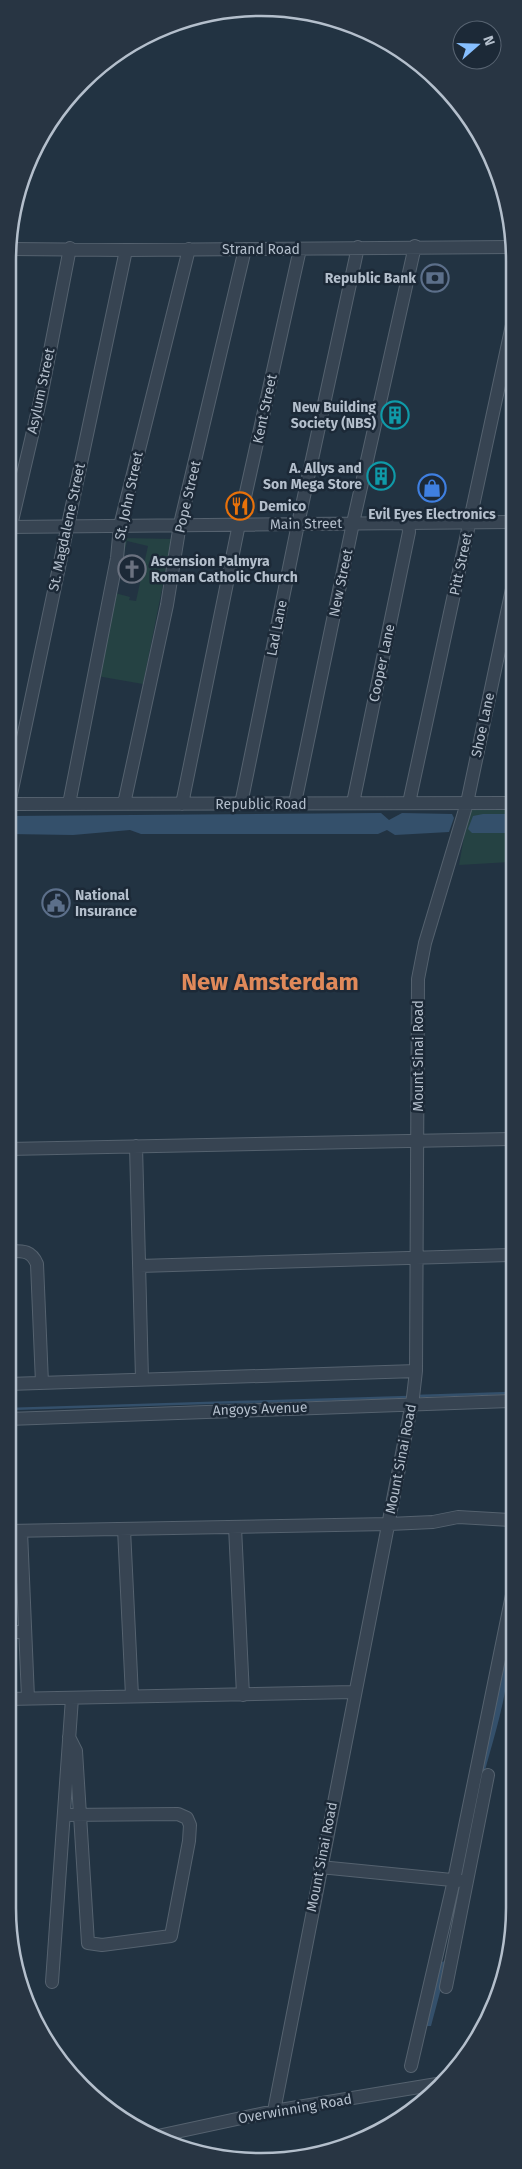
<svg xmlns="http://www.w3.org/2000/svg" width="522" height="2169" font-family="'Fira Sans',sans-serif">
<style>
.green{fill:#254243;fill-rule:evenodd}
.water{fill:#34506b}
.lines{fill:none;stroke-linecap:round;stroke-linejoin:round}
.stream{stroke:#34506b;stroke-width:2.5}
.minor-casing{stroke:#55626f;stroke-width:14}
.minor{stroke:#374452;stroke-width:12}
.labels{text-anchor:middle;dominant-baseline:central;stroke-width:5;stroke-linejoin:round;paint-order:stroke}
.street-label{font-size:14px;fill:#b4bfcc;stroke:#1c2937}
.poi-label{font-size:14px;font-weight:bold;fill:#b4bfcc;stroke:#1c2937;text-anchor:end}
.town-label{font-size:24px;font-weight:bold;fill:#e0895a;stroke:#1c2937}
.rim{fill:none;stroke:#b4bfcc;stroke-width:2.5}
</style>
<rect width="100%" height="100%" fill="#223342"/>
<!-- green -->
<path class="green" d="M124,538l48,1 -29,145 -46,-8zM127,541l21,5 -12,55 -7,-1 1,-3 -15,-4z
M469,809h43v53l-53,3z"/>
<!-- water -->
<path class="water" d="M381,813l8,7 13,-7 50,1 2,4 -5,14 -54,3 -8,-5 -9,4h-237l-11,-4 -57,5 -64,-1v-18z
M483,814h29v19h-40l-4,-4 5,-13z
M506,1659c8,19 -18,97 -23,120 -7,32 -14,65 -20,97l-3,1 43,-213z
M445,1961l2,5 -16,60h-4l-2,-2 14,-61z"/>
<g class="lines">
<!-- stream -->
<path class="stream" d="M417,1396l95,-3
M8,1409l401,-12"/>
<!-- minor casing -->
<g class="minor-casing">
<path id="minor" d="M10,249l116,1 386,-3
M9,527l503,-5
M9,534l32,-137 29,-149
M295,803l58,-280 62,-277
M353,803l56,-271 -1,-9
M409,803l103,-478
M9,804l117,-554
M9,804l503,-1
M69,804l48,-246 3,-32 69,-277
M124,804l43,-199 13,-81 65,-275
M182,804l57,-280 61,-275
M241,804l57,-280 60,-277
M136,1146l6,233
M8,1149l504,-10
M8,1251c15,0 23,-1 29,13l5,119
M139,1266l373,-11
M8,1384l408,-13
M8,1419l504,-18
M235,1527l8,168
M124,1529l8,167
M8,1531l381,-7 44,-2 25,-5 54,3
M21,1531l7,167
M8,1632h17
M8,1699l346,-7
M64,1815l114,-1 9,4 3,7 -1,16 -18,95 -69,9 -14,-2 -12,-192 -7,-14
M320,1867l142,14
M52,1982l20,-284
M446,1987l42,-212
M411,2066l43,-186 58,-285
M274,2111l139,-714 3,-26 2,-392 7,-36 42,-140 45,-214
M153,2137l121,-26 163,-27"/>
</g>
<!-- minor -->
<use href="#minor" class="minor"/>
</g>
<!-- icons -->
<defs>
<g id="bank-ring" transform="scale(1.4375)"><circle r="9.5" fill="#1c2937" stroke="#5c6f8a" stroke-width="1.5"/><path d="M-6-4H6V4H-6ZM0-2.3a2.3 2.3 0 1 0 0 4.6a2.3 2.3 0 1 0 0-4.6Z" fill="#5c6f8a"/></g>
<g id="building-ring" transform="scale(1.4375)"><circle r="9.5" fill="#1c2937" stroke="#0f9aa8" stroke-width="1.5"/><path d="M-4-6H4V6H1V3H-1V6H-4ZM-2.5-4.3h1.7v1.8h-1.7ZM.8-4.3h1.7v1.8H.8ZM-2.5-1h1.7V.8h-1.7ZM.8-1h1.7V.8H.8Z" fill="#0f9aa8"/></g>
<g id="shop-ring" transform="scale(1.4375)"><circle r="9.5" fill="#1c2937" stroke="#3f7fe0" stroke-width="1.5"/><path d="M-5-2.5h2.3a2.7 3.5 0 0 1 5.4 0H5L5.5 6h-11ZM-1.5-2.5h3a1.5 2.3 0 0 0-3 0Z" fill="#3f7fe0"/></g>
<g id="restaurant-ring" transform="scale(1.4375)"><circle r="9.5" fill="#1c2937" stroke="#e8710a" stroke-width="1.5"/><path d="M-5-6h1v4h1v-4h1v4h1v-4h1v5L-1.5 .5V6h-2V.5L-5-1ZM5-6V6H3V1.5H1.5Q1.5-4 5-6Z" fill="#e8710a"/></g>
<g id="church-ring" transform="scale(1.4375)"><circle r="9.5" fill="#1c2937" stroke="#6b7280" stroke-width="1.5"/><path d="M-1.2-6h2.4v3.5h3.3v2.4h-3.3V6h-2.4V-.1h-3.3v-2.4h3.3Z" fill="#6b7280"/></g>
<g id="civic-ring" transform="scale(1.4375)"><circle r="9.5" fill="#1c2937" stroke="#5c6f8a" stroke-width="1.5"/><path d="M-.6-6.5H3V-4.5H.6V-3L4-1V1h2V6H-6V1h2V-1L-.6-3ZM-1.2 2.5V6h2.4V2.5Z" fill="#5c6f8a"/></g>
</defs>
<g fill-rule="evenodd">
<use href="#bank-ring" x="435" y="278"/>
<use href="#building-ring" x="395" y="415"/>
<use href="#building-ring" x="381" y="476"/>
<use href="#shop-ring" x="432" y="488"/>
<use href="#restaurant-ring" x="240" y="506"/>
<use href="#church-ring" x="132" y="569"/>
<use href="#civic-ring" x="56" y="903"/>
</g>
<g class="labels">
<!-- street labels -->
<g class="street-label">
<text x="261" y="249">Strand Road</text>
<text transform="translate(41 391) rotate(-78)">Asylum Street</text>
<text transform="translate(265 409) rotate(-78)">Kent Street</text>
<text transform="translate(129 496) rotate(-78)">St. John Street</text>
<text transform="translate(188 497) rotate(-77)">Pope Street</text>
<text transform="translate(306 524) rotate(-1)">Main Street</text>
<text transform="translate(67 527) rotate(-78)">St. Magdalene Street</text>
<text transform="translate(461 564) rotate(-78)">Pitt Street</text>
<text transform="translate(341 583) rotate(-78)">New Street</text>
<text transform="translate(277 628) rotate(-79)">Lad Lane</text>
<text transform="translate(382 663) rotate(-78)">Cooper Lane</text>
<text transform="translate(483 725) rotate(-78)">Shoe Lane</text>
<text x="261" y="804">Republic Road</text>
<text transform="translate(418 1056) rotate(-90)">Mount Sinai Road</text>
<text transform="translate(260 1409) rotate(-2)">Angoys Avenue</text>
<text transform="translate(401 1459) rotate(-79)">Mount Sinai Road</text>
<text transform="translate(322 1857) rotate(-79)">Mount Sinai Road</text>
<text transform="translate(295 2109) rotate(-10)">Overwinning Road</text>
</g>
<!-- poi labels -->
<g class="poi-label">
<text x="416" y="278">Republic Bank</text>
<text x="376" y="407">New Building<tspan x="376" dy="16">Society (NBS)</tspan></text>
<text x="362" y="468">A. Allys and<tspan x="362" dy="16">Son Mega Store</tspan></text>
<text x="259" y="506" text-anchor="start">Demico</text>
<text x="432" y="514" text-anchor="middle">Evil Eyes Electronics</text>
<text x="151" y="561" text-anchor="start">Ascension Palmyra<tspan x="151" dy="16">Roman Catholic Church</tspan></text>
<text x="75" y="895" text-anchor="start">National<tspan x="75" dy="16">Insurance</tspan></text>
</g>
<!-- town labels -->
<g class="town-label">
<text x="270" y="982">New Amsterdam</text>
</g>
</g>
<!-- crop -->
<path d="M0 0H522V2169H0ZM261 16H261A245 245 0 0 1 506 261V1908A245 245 0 0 1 261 2153H261A245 245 0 0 1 16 1908V261A245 245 0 0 1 261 16Z" fill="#283543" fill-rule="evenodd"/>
<path class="rim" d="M261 16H261A245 245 0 0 1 506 261V1908A245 245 0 0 1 261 2153H261A245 245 0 0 1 16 1908V261A245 245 0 0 1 261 16Z"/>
<!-- north arrow -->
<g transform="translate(477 45) rotate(70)"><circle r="24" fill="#1c2937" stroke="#596573"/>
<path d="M0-4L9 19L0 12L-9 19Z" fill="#86bfff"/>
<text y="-8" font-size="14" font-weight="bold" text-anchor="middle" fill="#b4bfcc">N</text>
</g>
</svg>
